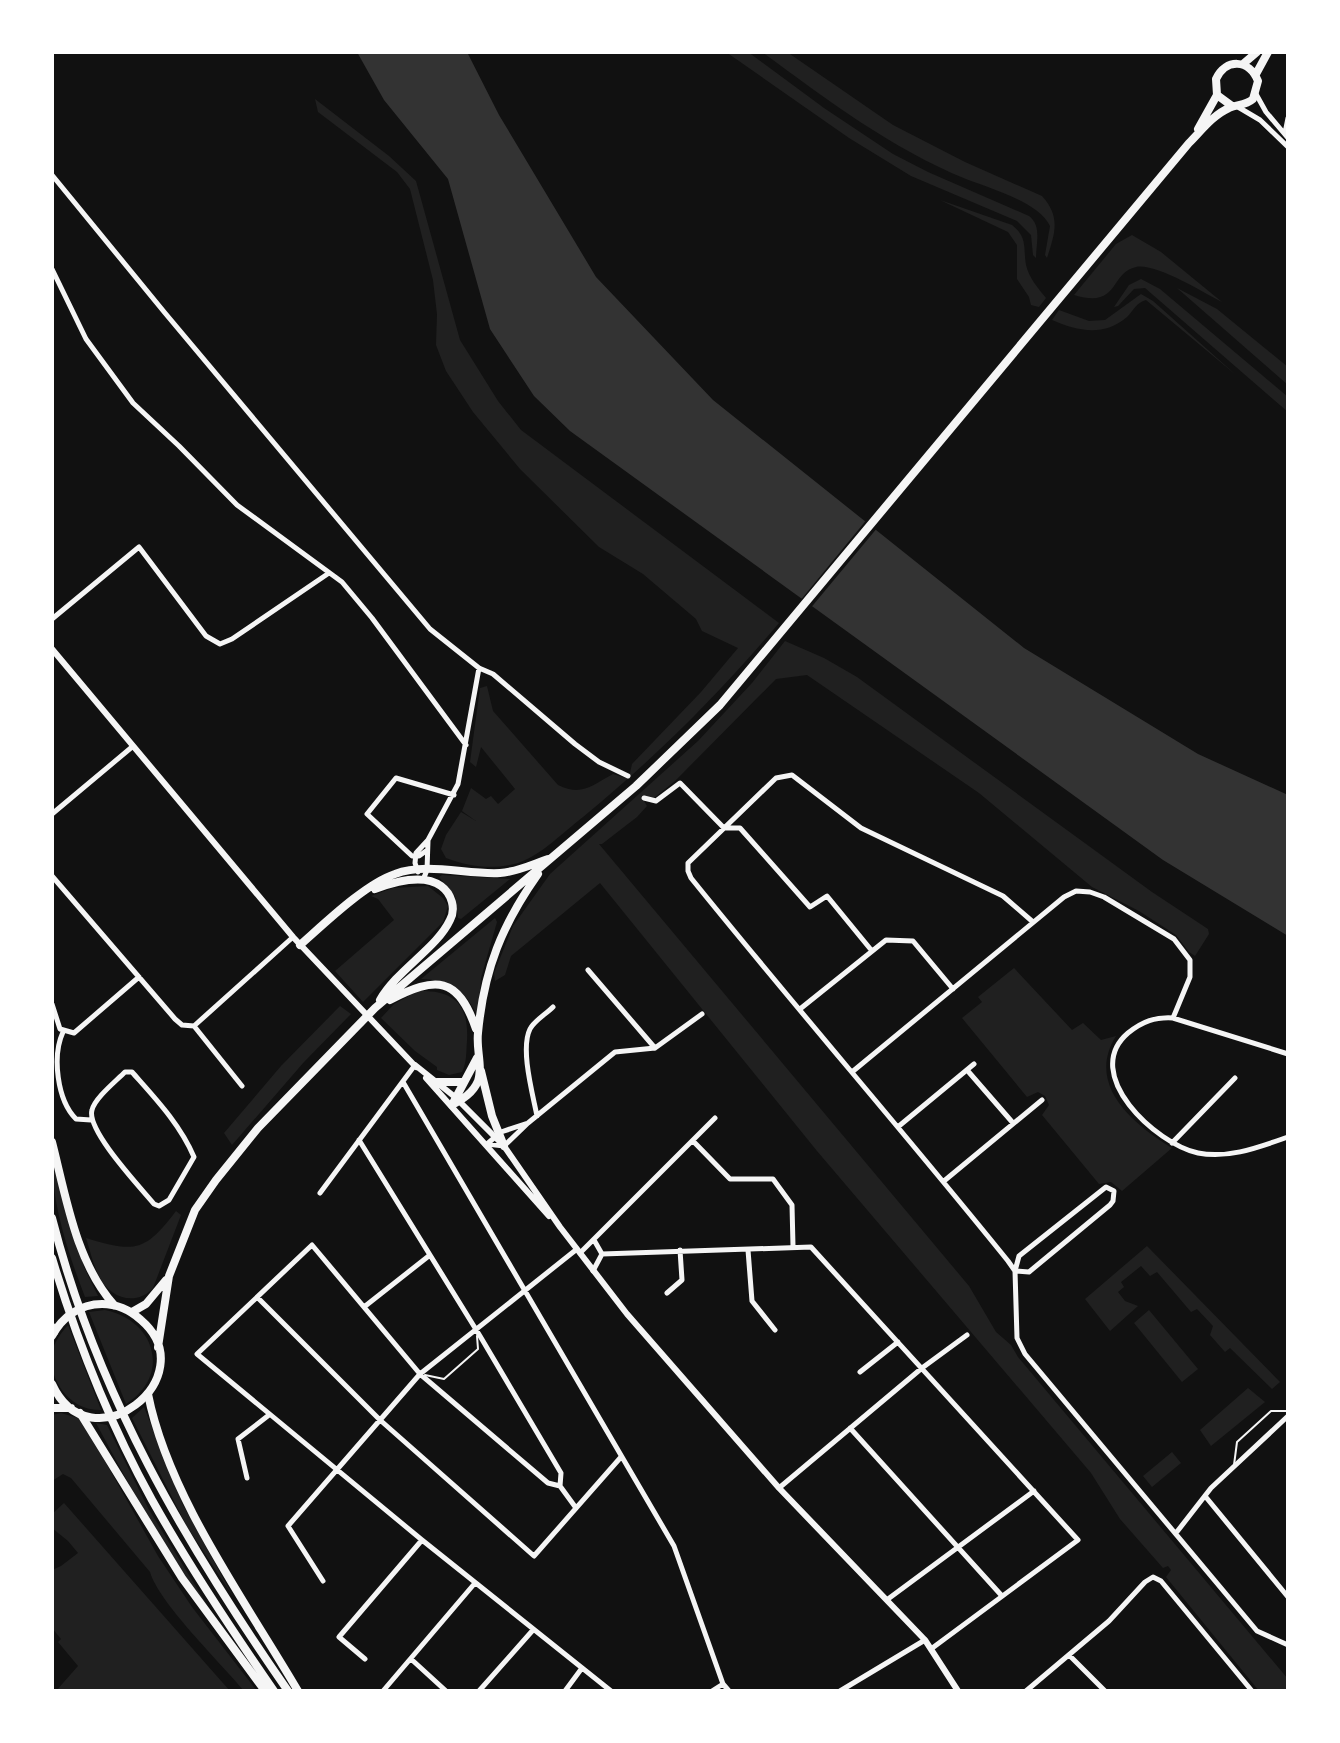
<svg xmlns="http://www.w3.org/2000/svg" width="1340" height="1743" font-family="'Public Sans',sans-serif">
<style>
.green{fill:#202020}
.water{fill:#333}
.pier{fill:#111}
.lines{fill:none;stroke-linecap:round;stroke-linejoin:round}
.service{stroke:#f5f5f5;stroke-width:2}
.minor{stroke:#f5f5f5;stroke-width:5}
.tertiary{stroke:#f5f5f5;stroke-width:6}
.primary{stroke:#f5f5f5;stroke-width:8}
.trunk{stroke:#f5f5f5;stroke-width:8}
</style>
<rect width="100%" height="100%" fill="#111"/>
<!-- green -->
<path class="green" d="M726,52h22l76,56 69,46 35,18 101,44c13,10 7,27 7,42l-3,-3 -2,-20 -14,-14 -106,-45 -62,-38z
M762,52h25l106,73 72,37 77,34c19,21 13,37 5,62l-2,-3 5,-29c-11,-24 -61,-38 -84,-47 -74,-30 -140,-80 -204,-127z
M315,99l74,57 27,25 44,159 38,61 23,29 258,193c-60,71 -124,135 -196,194 -20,15 -41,38 -65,46 -25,7 -48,4 -72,-5l-5,-9 5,-14 15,-23 15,9 -14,-10 9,-23 15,11 5,-3 7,8 17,-15 -34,-42 -5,20 -6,-5 10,-74 7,-2 6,25 65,74c24,12 34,0 55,-11l13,4 4,-5 2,-9 69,-72 37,-44 -36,-17 -6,-12 -53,-45 -44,-27 -79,-78 -47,-57 -27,-41 -10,-26 1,-31 -4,-34 -23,-91 -13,-17 -79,-60z
M940,200l72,25c16,13 11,23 14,40 3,13 12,23 20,33l-7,9 -8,-2 -2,-8 -12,-18v-34l-9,-13z
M1132,235l29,17 61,50c-20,-10 -66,-39 -86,-35 -27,6 -16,42 -62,28l42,-51z
M1141,279l19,10 128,108v15l-143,-124 -11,1 -16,17 -4,1 15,-22z
M1177,288l40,21 71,58v18z
M1141,294l12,7 83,74 -90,-75c-10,3 -12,10 -19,17 -23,20 -50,14 -75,3l7,-10 30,11 16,-1z
M785,641l39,17 33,19 295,215 56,37 1,5 -14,22 -6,-4 -13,-17 -37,-24 -47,-24 -113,-94 -172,-118 -31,4 -101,102 -21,17 -11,1 4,7 -10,11 -35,27h-3l370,442 27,46 15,13 7,12 270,322v12h-29l-93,-114 5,-7 -3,-4 -5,2 -43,-49 -29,-46 -274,-322 -217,-268 -89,73 -6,19 -10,6 -1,-8 19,-47 37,-52 148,-133 54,-58z
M442,875l68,4 -49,40 -3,-1 -3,-22 -16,-19z
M428,886l15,12 5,8 -5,16 -80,80 -28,-31 59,-51 -16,-21 -7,-3 22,-8z
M495,918l2,4 -16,56 -3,39c-12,-26 -28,-37 -57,-38z
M1014,968l58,62 11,-7 18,17 15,-4c-30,48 15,87 56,112l-50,43 -11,-9 -12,2 -57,-69 7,-10 -4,-9 -7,-4 -11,5 -65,-79 20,-16 -4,-5z
M418,991c36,-1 51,13 49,50 -1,10 0,21 -5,31l-13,3 -12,-5v-3l-22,-16 -34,-33 13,-14z
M340,1006l11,8 -47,48 -72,83 -8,-12 57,-67z
M52,1158l32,109 14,29 -13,1c-17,-44 -33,-92 -33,-139z
M176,1211l5,4 -28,73c-17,19 -44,10 -54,-12 -6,-11 -9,-26 -13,-38 49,15 59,14 90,-27z
M1147,1246l133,136 -8,7 -42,-41 -5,4 -15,-17 3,-9 -16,-17 -6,3 -34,-40 -7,4 -9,-10 -20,16 3,5 -6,5 7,9 13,5 -28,25 -25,-32z
M105,1310c50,10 67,65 21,94l-37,-92z
M1149,1310l49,59 -16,13 -48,-59z
M68,1325l33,85c-29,1 -53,-28 -49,-57 2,-11 9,-20 16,-28z
M1248,1388l17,14 -54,44 -11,-16z
M144,1407l38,96 52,95 -48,-73 -54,-107z
M61,1413l17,5 8,9 72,129 34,51 65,84h-13c-23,-28 -85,-88 -94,-119l-79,-94 -8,-4 -11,7v-66z
M96,1423l11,2 41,83 64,105 -16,-19 -65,-106z
M1172,1452l9,11 -29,24 -9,-11z
M64,1503l166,188h-174l22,-25 -20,-24 3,-3 -9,-11v-58l9,-4 17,-13 -10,-12 -16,-13v-14z"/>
<!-- water -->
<path class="water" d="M357,52h110l32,63 97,162 117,123 311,248 174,106 90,41v141l-125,-76 -593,-429 -36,-35 -44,-67 -42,-150 -64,-79z"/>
<!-- pier -->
<path class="pier" d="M868,518l10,9 -69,83 -10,-8z"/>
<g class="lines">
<!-- service -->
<path class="service" d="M425,1375l19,4 34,-30 -1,-13
M1234,1465l3,-23 34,-31h17"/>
<!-- minor -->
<path class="minor" d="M1256,94l10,18 22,26
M1238,107l22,13 28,27
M1285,133l3,-15
M52,175l113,138 265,316 49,39 14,6 82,70 24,18 29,14
M52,269l34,70 47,64 46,43 58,59 105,77 30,36 94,127
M52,619l87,-72 67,89 14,8 12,-5 97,-66
M644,798l12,3 24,-18 44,45h16l70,79 17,-11 45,55
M52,814l80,-67
M426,851l-7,5h-7l-45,-42 29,-36 58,17
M418,872l-3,-9 1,-10 12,-13 30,-56 21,-116
M52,876l123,143 7,6 12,1 99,-89
M423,880l4,-10 1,-29
M1033,922l-30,-26 -142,-68 -69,-53 -16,3 -88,85v8l3,7c104,129 213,254 317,383l7,10 2,67 8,16 232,277 31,14
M588,970l67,78
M52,1004l8,25 14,4 65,-56
M800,1009l86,-69 27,1 40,48
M194,1026l48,60
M63,1032c-11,24 -6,68 13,87l15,1
M1288,1054l-115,-36c-18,-1 -30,3 -45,15 -48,41 28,111 70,120 31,6 61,-6 90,-16
M967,1070l46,53
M125,1072h7c23,26 48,52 62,85l-25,43 -10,6 -5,-2c-14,-17 -68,-74 -62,-94 3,-12 23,-28 33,-38z
M852,1072l212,-175 12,-6 14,1 14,5 70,42 16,21v17l-17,41
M403,1082l271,464 49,138 6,7
M537,1116c-4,-21 -17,-67 -7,-87 4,-8 16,-15 23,-22
M528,1123l-27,9 -14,12 17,2 24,-23 87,-71 40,-4 47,-34
M899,1126l75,-62
M359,1140l121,196 81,137 -1,13
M693,1141l37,38h43l19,26 1,41
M1172,1143l63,-65
M944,1181l98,-81
M1106,1187l8,4 -1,10 -3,4 -81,67 -14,-1 4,-15z
M320,1193l95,-128
M594,1240l8,14
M748,1250l4,51 23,29
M580,1253l135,-135
M593,1271l9,-17 209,-7 267,293 -147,109
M667,1293l15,-13 -2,-30
M257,1297l123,123 154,136 87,-99
M364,1307l66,-52
M860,1372l38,-30
M850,1428l152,168
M247,1478l-9,-39 31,-24
M779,1488l143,-120 45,-33
M1205,1496l83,101
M576,1508l-16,-22 -12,-3 -128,-109 -108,-129 -115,109 225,186 189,151
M1176,1533l35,-45 77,-72
M323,1581l-35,-55 132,-152 157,-125
M888,1599l146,-108
M1069,1655l36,36
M365,1659l-26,-22 83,-97
M411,1659l35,32
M383,1691l92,-108
M479,1691l54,-61
M565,1691l17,-23
M712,1691l11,-7
M840,1691l85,-51
M1026,1691l83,-70 36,-39 8,-5 8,4 91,110"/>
<!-- tertiary -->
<path class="tertiary" d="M52,649l241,288 123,130
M415,1065l40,32 49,49 56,81 67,87 152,174 146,152 33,51
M426,1078l123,138"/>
<!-- primary -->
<path class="primary" d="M1243,64l14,-12
M1256,74l12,-22
M1198,129l19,-34
M375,889c19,-7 48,-16 66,-3 11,8 15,23 9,34 -13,28 -53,50 -70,80
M300,945c24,-21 65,-61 95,-71 32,-12 72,1 105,-1 17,-1 33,-9 48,-14
M390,1000c46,-24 68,-24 86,29
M481,1071l11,45 12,30
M437,1082h27
M452,1105c11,-6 21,-12 26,-24 5,-14 -2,-32 0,-48 6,-64 24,-108 60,-159
M452,1105l25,-47
M132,1312l14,-8 20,-24
M52,1336c10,-19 28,-32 50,-32 15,0 28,6 39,16 66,57 -51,148 -89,64
M158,1347l11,-71 26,-66 21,-30 42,-52 117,-120 261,-222 84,-81 469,-562c12,-12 24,-28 40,-35 8,-4 16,-2 24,-9l5,-18c-9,-22 -32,-23 -42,-2l1,16 15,11
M52,1408h19"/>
<!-- trunk -->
<path class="trunk" d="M52,1142c14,55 24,120 62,163
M52,1218c45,176 133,325 236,473
M52,1258c25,83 58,166 100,242 37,66 79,129 122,191
M52,1327l2,5
M148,1394c20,102 98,208 150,297
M80,1413l102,165 83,113"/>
</g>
<!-- border -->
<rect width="1340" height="1743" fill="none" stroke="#ffffff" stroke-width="108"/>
</svg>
